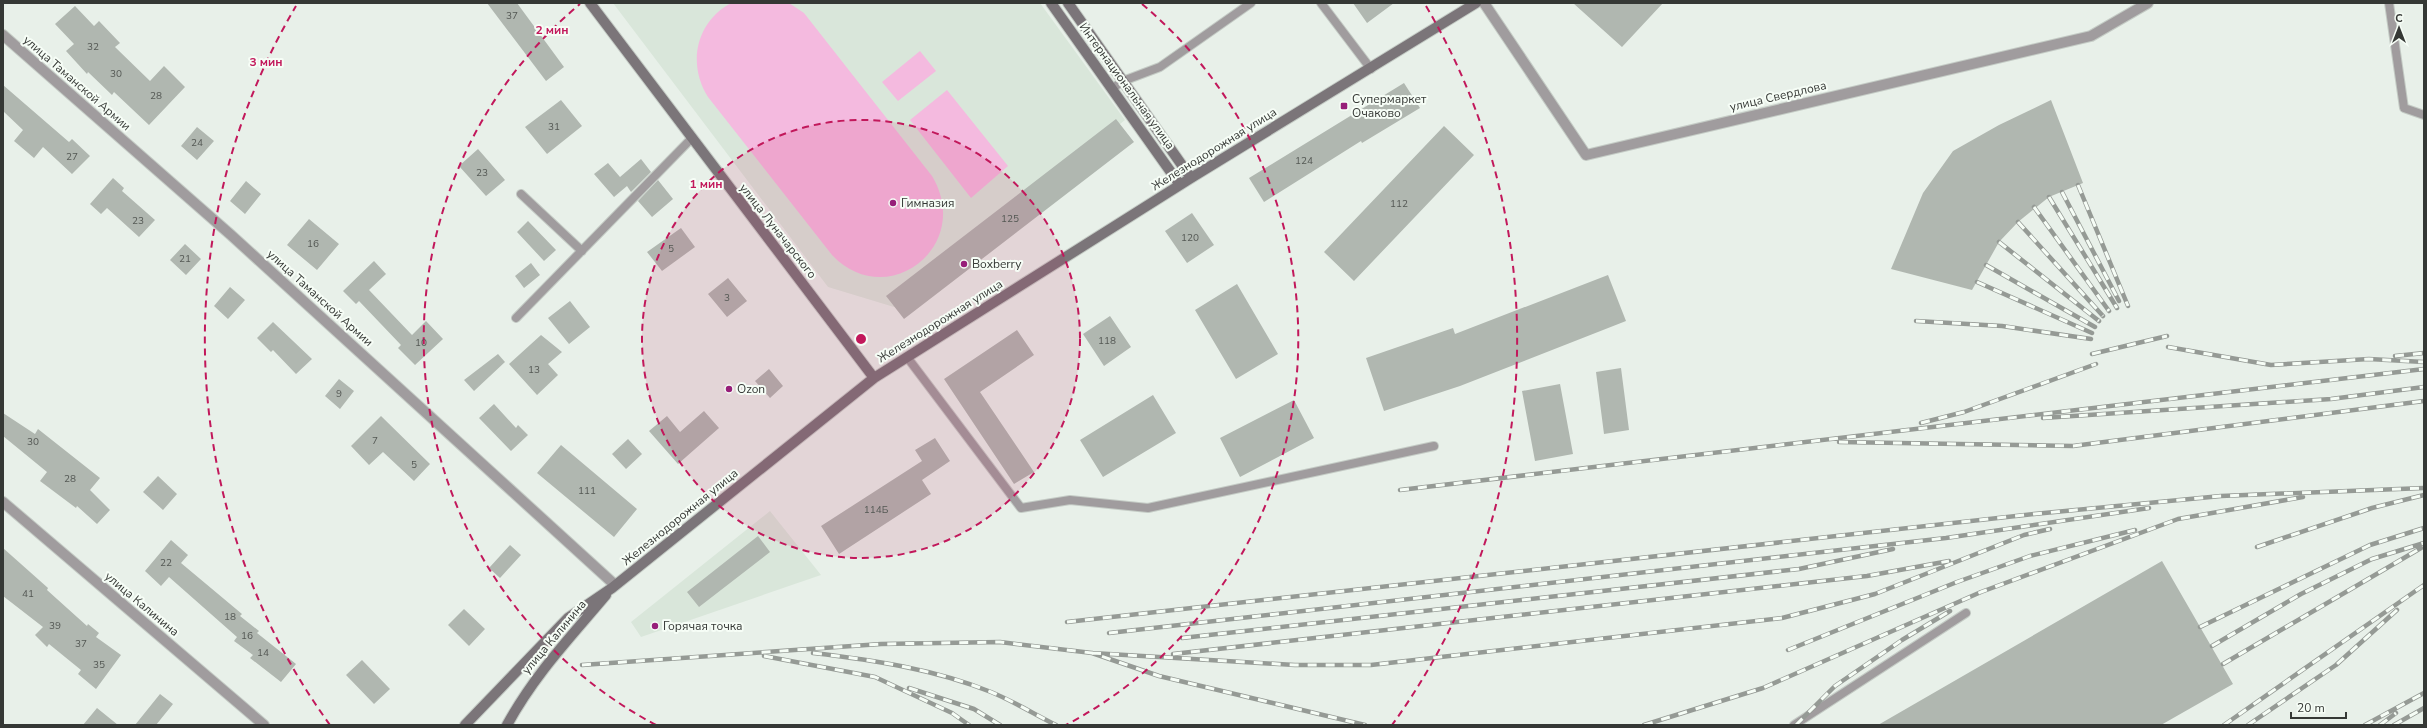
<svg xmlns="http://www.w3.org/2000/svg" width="2427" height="728" font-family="'Nunito Sans',sans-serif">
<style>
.built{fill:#d9e6da}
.green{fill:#f4badf}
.building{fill:#b0b7b0}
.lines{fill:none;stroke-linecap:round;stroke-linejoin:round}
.lane-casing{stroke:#c4cbc5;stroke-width:10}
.street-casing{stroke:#c4cbc5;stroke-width:12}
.secondary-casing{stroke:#c4cbc5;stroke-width:12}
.lane{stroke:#a09c9e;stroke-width:8}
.street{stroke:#a09c9e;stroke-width:10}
.secondary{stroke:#7b7579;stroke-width:10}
.rail-casing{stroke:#959a95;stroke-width:4.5}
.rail{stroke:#f6fdf6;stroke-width:3;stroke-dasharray:9;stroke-linecap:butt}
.ring{fill:none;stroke:#c2185b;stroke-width:2;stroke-dasharray:7 5}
.poi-dot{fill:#971e79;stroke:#f6fdf6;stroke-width:1.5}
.labels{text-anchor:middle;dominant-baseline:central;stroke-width:4;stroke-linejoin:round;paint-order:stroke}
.number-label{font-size:10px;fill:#545854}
.street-label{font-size:12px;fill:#353835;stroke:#f6fdf6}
.poi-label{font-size:12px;fill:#353835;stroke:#f6fdf6;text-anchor:start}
.centre{fill:#c2185b;stroke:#f6fdf6;stroke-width:2}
.ring-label{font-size:12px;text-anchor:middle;font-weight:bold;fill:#c2185b;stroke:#f6fdf6;stroke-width:4;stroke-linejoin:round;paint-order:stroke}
</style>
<rect width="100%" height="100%" fill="#e8f0e9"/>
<!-- built -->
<path class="built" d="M613,3h427l85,117 -231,187 -66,-20z
M770,511l51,64 -180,62 -10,-15z"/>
<!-- green -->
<path class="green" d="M731,3h58l15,10 128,163c42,70 -45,137 -100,79l-124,-158c-21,-33 -12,-75 23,-94z
M920,51l16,20 -38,30 -16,-19z
M947,90l61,76 -37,32 -61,-78z"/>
<!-- building -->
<path class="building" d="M487,3h30l47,64 -18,14z
M1353,3h41l-27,20z
M1573,3h90l-41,44z
M75,6l19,20 5,-5 21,22 -5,4 35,34 14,-15 21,21 -36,38 -35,-33 -2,3 -24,-23 -1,2 -21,-23 8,-7 -19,-20z
M1404,83l16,25 -58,35 -1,-2 -97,61 -15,-24z
M3,85l66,57 3,-3 18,17 -18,18 -29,-27 -9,11 -20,-17 9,-11 -20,-19z
M561,100l21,26 -35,28 -22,-27z
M2051,100l32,83 -34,14 -31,25 -19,20 -27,48 -81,-21 32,-76 30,-42 46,-26z
M1116,119l18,23 -230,177 -18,-23z
M1444,126l30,29 -120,126 -30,-29z
M197,127l17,14 -17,19 -16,-14z
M478,149l27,31 -19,16 -27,-30z
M641,159l10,13 -20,20 -4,-6 -13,11 -20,-23 14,-11 12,14z
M113,178l11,10 -2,3 33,29 -16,17 -32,-29 -6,6 -11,-10z
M658,180l15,19 -21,18 -14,-16z
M246,181l15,13 -16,20 -15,-13z
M1192,213l22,32 -27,18 -22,-32z
M309,219l30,25 -22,26 -30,-25z
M528,221l28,29 -12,11 -27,-29z
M681,228l14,19 -33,24 -15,-19z
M185,244l16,15 -15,16 -16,-15z
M374,261l12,13 -17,16 43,45 14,-14 17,18 -28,26 -17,-17 3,-3 -42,-44 -3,3 -13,-13z
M531,263l9,12 -16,13 -9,-12z
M1608,275l18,46 -166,65 -76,25 -18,-53 87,-30 2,6z
M728,278l19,23 -20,16 -19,-23z
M1237,284l41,70 -42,25 -41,-69z
M230,287l15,13 -17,19 -14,-13z
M570,301l20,26 -21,17 -21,-26z
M1110,316l21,31 -27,19 -21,-32z
M273,322l39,37 -16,15 -23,-24 -2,2 -14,-14z
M1017,330l17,25 -54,37 54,80 -20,12 -70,-105z
M541,335l21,17 -14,12 10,11 -21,20 -28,-31z
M498,354l7,8 -31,29 -10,-11z
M1621,368l8,62 -25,4 -8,-62z
M769,369l14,17 -13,12 -15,-17z
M339,379l15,12 -14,18 -15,-13z
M1560,384l13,70 -38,7 -13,-70z
M1153,395l23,38 -73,44 -23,-37z
M1294,400l20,38 -74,39 -20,-39z
M494,404l22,24 2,-3 10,10 -17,16 -32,-33z
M704,411l15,17 -41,36 -29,-33 18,-15 13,16z
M3,413l32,21 3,-5 62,49 -10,12 20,20 -13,14 -20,-18 -1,2 -36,-27 7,-9 -44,-36z
M381,416l49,48 -16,17 -31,-29 -14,13 -18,-19z
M935,438l15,23 -28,19 9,14 -92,60 -18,-28 101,-65 -7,-11z
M628,439l14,15 -16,15 -14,-15z
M561,445l76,64 -23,28 -77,-64z
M158,476l19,18 -14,16 -20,-18z
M758,536l12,16 -71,55 -12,-15z
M171,540l17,15 -7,8 61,51 -2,2 19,15 -2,2 39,31 -15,18 -31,-24 3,-3 -19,-14 3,-4 -68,-60 -8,9 -16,-15z
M510,545l11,10 -21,23 -11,-10z
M3,548l45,40 -1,2 40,36 1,-2 11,9 -3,4 25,18 -25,34 -18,-15 3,-4 -32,-26 -2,3 -12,-12 8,-8 -40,-31z
M2162,561l71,123 -72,41h-283z
M464,609l21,20 -16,17 -21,-21z
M362,660l28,29 -16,15 -28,-29z
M160,694l13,10 -17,21h-21z
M97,708l21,17h-35z"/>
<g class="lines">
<!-- lane casing -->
<g class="lane-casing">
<path id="lane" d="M1321,3l50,66
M2389,3l15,105 20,7
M1113,88l10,-7 37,-14 91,-64
M521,194l61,57
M516,318l175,-179
M907,357l114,151 49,-8 78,8 286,-62
M1794,725l172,-112"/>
</g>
<!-- street casing -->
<g class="street-casing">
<path id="street" d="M1484,3l102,152 505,-119 57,-33
M3,35l228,200 384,350
M3,502l261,223"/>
</g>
<!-- secondary casing -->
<g class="secondary-casing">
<path id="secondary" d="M590,3l284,375
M1051,3l129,182
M1068,3l123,175
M465,725l103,-107 44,-30 262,-210 317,-200 285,-175
M507,725c28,-51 62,-86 99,-130"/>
</g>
<!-- lane -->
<use href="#lane" class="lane"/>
<!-- street -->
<use href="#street" class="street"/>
<!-- secondary -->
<use href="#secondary" class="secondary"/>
<!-- rail casing -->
<g class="rail-casing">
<path id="rail" d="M2078,185l50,121
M2062,192l57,109
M2049,197l68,111
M2034,207l75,104
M2018,222l85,94
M1999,242l100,79
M1986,265l109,62
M1977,282l115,51
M1916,321l86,5 89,13
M2168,347l103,18 98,-6 55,3
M2092,354l75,-18
M2395,356l29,-3
M2043,418l288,-19 93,-12
M1921,423l43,-11 132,-48
M1839,442l234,4 351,-45
M1400,490l1024,-121
M2257,547l115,-39 52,-13
M1067,622l967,-108 187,-18 203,-8
M2200,627l170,-82 54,-17
M1109,633l837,-95 203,-30
M1182,638l617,-69 94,-20
M2212,646l89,-52 71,-35 52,-16
M1788,650l169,-68 73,-26 105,-26
M813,653c60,7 121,16 178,39 22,9 43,22 65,33
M1092,653l203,12h76l411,-47 93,-24 149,-59 26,-6
M1173,654l694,-78 82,-15
M764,656l111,21 77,36 17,12
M2223,664l198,-116
M582,665l299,-21 119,-2 92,11 67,23 206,49
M909,688l65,21 26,16
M1644,725l119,-37 218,-96 197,-73 125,-22
M1796,725l39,-39 67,-46 48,-29
M2224,725l200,-140
M2248,725l88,-60 61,-55
M2365,725l59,-32
M2380,725l16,-12
M2394,725l30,-17"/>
</g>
<!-- rail -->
<use href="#rail" class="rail"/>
</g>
<!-- distance rings -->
<circle cx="861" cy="339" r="219" fill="#c2185b" fill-opacity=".12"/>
<g class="ring">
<circle cx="861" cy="339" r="219"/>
<path d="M656 725A437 437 0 0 1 580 4M1142 4A437 437 0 0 1 1066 725"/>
<path d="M330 725A656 656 0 0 1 296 6M1426 6A656 656 0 0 1 1392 725"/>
</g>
<!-- markers -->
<g class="poi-dot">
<rect x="1340" y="102" width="8" height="8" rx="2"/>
<circle cx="893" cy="203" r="4"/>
<circle cx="964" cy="264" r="4"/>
<circle cx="729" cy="389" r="4"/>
<circle cx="655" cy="626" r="4"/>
</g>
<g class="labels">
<!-- number labels -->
<g class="number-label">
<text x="512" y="16">37</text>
<text x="93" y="47">32</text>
<text x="116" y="74">30</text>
<text x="156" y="96">28</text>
<text x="554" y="127">31</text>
<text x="197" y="143">24</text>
<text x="72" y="157">27</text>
<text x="1304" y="161">124</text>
<text x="482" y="173">23</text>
<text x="1399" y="204">112</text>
<text x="1010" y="219">125</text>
<text x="138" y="221">23</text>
<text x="1190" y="238">120</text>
<text x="313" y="244">16</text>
<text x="671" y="249">5</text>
<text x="185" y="259">21</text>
<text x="727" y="298">3</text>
<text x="1107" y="341">118</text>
<text x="421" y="343">10</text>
<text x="534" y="370">13</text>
<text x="339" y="394">9</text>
<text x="375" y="441">7</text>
<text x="33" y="442">30</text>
<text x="414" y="465">5</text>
<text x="70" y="479">28</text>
<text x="587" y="491">111</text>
<text x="876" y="510">114Б</text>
<text x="166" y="563">22</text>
<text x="28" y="594">41</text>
<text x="230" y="617">18</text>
<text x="55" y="626">39</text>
<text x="247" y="636">16</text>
<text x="81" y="644">37</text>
<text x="263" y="653">14</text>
<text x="99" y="665">35</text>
</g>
<!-- street labels -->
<g class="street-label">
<text transform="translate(77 83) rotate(41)">улица Таманской Армии</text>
<text transform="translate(1127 86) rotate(54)">Интернациональная улица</text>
<text transform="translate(1778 96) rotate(-13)">улица Свердлова</text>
<text transform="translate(1214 149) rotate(-32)">Железнодорожная улица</text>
<text transform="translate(778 231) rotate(52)">улица Луначарского</text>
<text transform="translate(320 298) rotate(42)">улица Таманской Армии</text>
<text transform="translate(940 321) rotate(-32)">Железнодорожная улица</text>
<text transform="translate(680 517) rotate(-39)">Железнодорожная улица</text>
<text transform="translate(142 604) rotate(40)">улица Калинина</text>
<text transform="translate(554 637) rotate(-50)">улица Калинина</text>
</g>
<!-- poi labels -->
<g class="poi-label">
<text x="1352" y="99">Супермаркет<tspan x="1352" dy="14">Очаково</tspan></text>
<text x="901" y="203">Гимназия</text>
<text x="972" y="264">Boxberry</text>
<text x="737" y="389">Ozon</text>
<text x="663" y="626">Горячая точка</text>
</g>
</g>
<circle cx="861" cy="339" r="6" class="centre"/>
<g class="ring-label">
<text x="552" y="34">2 мин</text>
<text x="266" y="66">3 мин</text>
<text x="706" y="188">1 мин</text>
</g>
<!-- border -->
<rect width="2427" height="728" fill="none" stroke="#353835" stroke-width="8"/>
<!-- north arrow -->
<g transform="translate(2399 28)" stroke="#f6fdf6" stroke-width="3" paint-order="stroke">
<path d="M0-3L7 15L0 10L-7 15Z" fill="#353835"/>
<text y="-6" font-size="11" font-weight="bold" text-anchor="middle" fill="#353835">С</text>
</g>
<!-- scale -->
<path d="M2291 712v6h55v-6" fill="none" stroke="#353835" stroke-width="2"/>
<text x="2297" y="712" font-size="12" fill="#353835" stroke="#f6fdf6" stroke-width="3" paint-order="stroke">20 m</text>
</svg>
